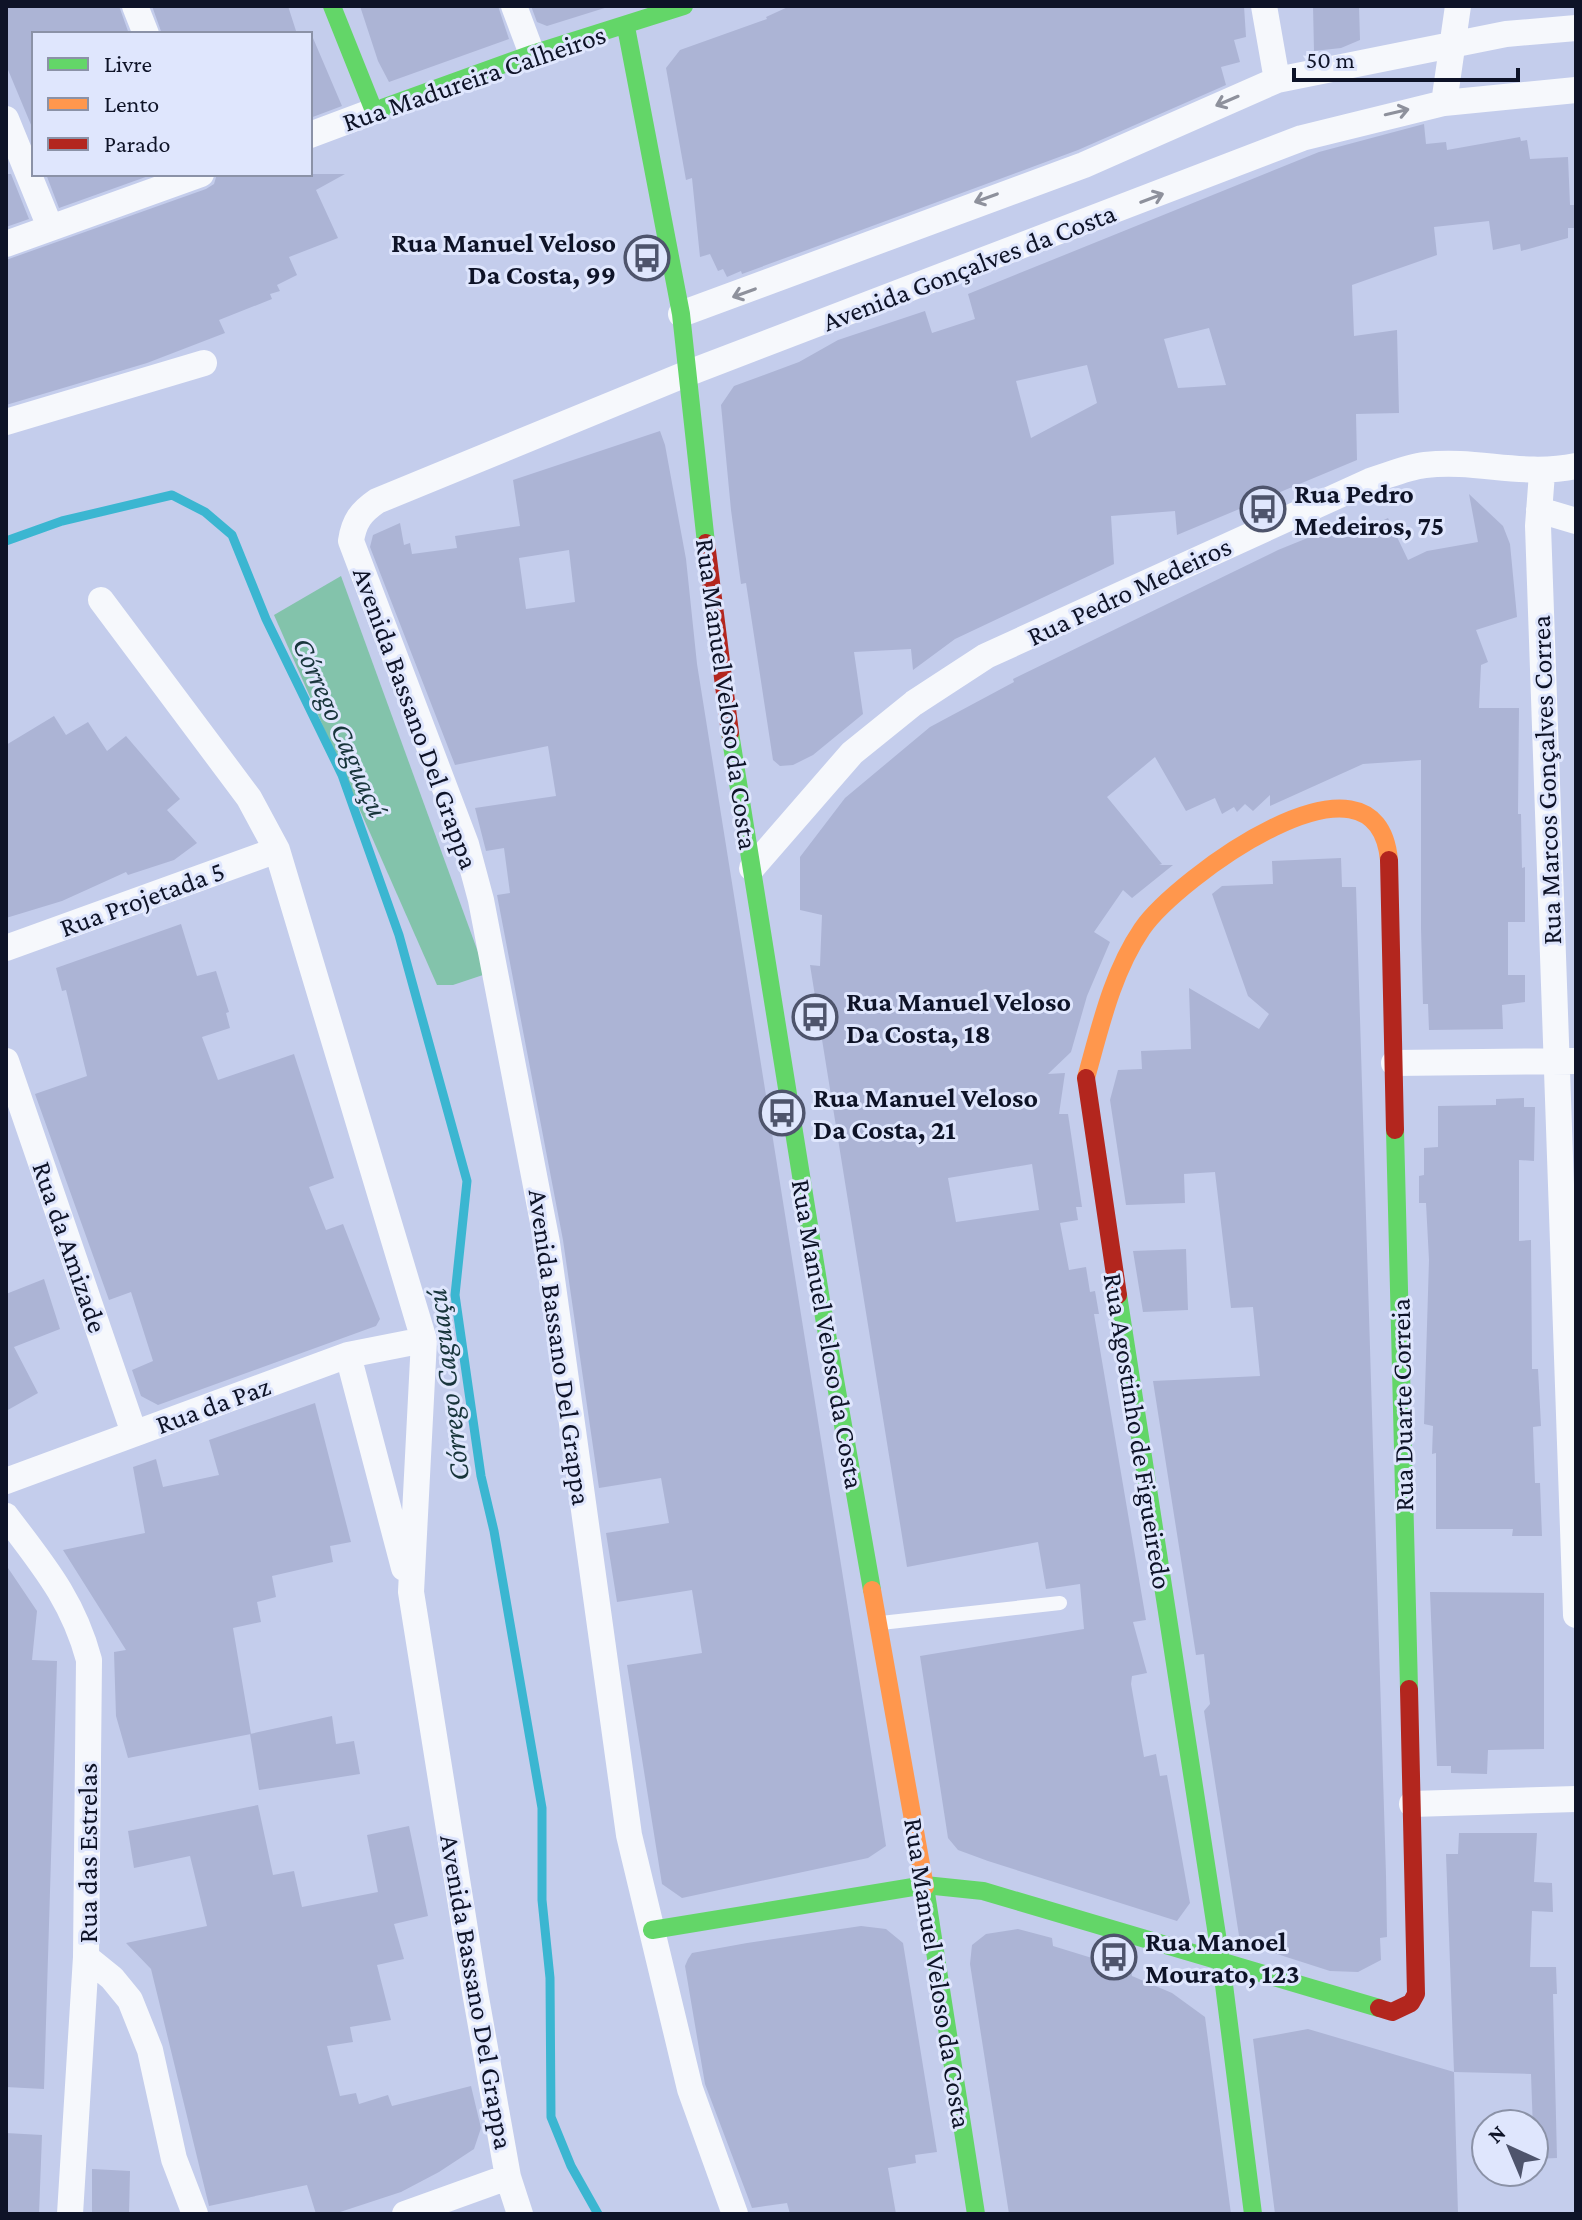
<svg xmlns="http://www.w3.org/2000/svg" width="1582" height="2220" font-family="'Crimson Pro',serif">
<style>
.green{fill:#83c3ab}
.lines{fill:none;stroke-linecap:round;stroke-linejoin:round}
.stream{stroke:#3bb6d1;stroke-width:9}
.building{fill:#acb4d5;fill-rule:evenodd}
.lane{stroke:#f6f8fc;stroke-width:14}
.street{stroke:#f6f8fc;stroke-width:26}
.fast{stroke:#63d668;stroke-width:18}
.slow{stroke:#ff974d;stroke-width:18}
.jam{stroke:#b3261e;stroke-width:18}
.oneway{stroke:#8e919c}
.labels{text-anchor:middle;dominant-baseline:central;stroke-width:6;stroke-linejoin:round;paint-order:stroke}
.street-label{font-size:28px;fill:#0e1327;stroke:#dfe6fd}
.poi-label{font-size:28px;font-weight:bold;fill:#0e1327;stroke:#dfe6fd;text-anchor:start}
.water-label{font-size:30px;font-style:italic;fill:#18353b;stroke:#dfe6fd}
</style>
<rect width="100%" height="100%" fill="#c4cdec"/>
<!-- green -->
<path class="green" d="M341,576l145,398 -33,11h-16l-163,-370z"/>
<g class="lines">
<!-- stream -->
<path class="stream" d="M6,541l56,-20 110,-26 33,17 27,23 34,84 76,156 57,160 68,246 -12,114 26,181 13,55 48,277v92l8,78 1,139 20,49 27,48"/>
</g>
<!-- building -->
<path class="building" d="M6,6h113l10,28h-95v98l-28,-67z
M152,6h136l9,28h-135z
M360,6h138l11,33 -120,43 -11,-21z
M531,6h80l-64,20 -10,-4z
M790,6h454l2,31 -12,3 6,22 -19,5 5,18 -148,65 -336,124 -1,-3 -14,6 -4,-8 -5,2 -8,-17 -10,3 -8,-79 -6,2 -20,-112 14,-18 87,-31 -1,-2z
M1313,6h46l1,34 -19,8 -27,3z
M310,31l32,75 -32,12z
M1424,124l2,20 20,-2 1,8 73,-13 1,4 6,-1 3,19 38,-2 2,48h6v23h-8v10l-47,13 -1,-7 -27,6 -4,-29 -55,6 3,28 -85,30 2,51 43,-6 2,83 -43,1 1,46 -180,75 -2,-24 -64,5 3,48 -159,75 -42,31 -2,-21 -57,3 9,62 -50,41 -20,10 -13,1 -7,-6 -27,-177 -5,1 -10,-74 -10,-105 13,-19 65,-24 39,-22 87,-29 7,22 43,-14 -7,-25 351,-142zM1209,328l17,57 -48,3 -14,-49zM1087,365l10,38 -66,35 -15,-57z
M6,174h5l18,45 -23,8z
M46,174h108l-95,34z
M217,174h128l-29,16 22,48 -49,19 8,18 -20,10 3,6 -10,3 2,5 -53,21 6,13 -78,30 -141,42v-145l200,-71 8,-5z
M660,431l5,14 21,114 11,105 189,1182 -18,12 -186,40 -20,-14 -35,-219 75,-12 -10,-63 -75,12 -11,-69 63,-10 -8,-45 -62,10 -36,-248 -66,-345 13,-2 -6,-45 -18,3 -11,-43 81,-12 -8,-50 -93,19 -85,-218 3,-12 27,-12 4,22 6,-2 2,11 45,-6 -2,-12 65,-10 -7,-46zM569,550l6,52 -49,7 -7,-51z
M1469,494l34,32 7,18 7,73 -41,13 12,32 -7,3 -2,43h40l-1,106h3l1,54 3,-1v55h-17v53h17v27l-23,3 1,24 -74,1 -1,-26h-5l-2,-76v-168l-58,4 -93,42v-11l-17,16 -8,-7 -8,8 -3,-5 -12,7 -7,-16 -29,13 -31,-54 -48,40 55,67 -3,1h14l-41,33 -9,-8 -29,42 16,10 -23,54 -16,56 -23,22 17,-1 -6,41h9l14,93h-6l2,13 -18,3 9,47 17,-3 4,25 5,-1 4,23h-5l52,306 -13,2 14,51 -15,3 -1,8 13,73 12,-3 4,22 7,-1 23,128 -13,18 -189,-60 -30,-11 -10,-12 -28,-182 164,-27 -4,-45 -34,5 -8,-47 -131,25 -97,-602 10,1 2,-51 -22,-5v-53l45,-59 85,-71 84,-45 -1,-3 265,-129 64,-26 6,13 40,-19 20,42 19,-9 51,-9zM1032,1164l7,46 -83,12 -8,-44z
M54,716l12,19 22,-13 19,29 19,-15 54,63 -13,11 30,33 -23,17 -46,15 -2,-3 -64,29 -56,17v-173z
M1341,858l1,29h14l30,988 1,62 -7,1 1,22 -23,12 -28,-1 -90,-29 -36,-231 6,-7 -6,-50 -8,1 -43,-274 107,-5 -7,-69 -22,1 -16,-136 -31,2 1,29 -59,2 -16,-105 8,-30 24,-1 -1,-18 50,-2 -2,-61 70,41 10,-15 -21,-18 -36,-102 10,-8 51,-2 -1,-23z
M181,924l16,52 19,-5 13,41 -3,1 4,15 -28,9 16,43 76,-26 40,124 -25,9 17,43 17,-6 37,95 -4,7 -218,79 -17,-9 -9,-26 21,-9 -22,-69 -22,8 -74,-206 52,-18 -21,-86 -4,1 -6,-23z
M1524,1098v9h11l-1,54 -15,-1v81l12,-1 1,129h6l3,57 -8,1 2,56h5l2,53h-30l1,-7h-77v-76l-4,1 1,-28 -9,-2 5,-164 -3,-57h-7v-27l5,-1v-27l14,-1v-41l58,-1v-6z
M1186,1249l2,61 -45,2 -10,-61z
M44,1279l16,50 -46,18 24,46 -32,18v-117z
M315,1403l36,139 -21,4 3,16 -61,14 4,21 -19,5 4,20 -28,6 18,106 -123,24 -12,-42 -2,-64 12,-2 -63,-100 82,-17 -12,-66 23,-8 7,28 56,-12 -10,-35z
M6,1565l31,46 -5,49 25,1 -13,428 -38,-2z
M1430,1592l114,1v156l-56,1 -1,24 -36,-1v-7h-14z
M332,1716l4,28 18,-3 6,33 -101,16 -9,-56z
M258,1805l15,70 21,-4 8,36 76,-15 -11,-57 42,-9 19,90 -34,8 10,35 -27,6 14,55 -41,7 3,15 -26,4 13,50 16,-3 3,11 29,-9 4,11 79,-20 10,42 -7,21 -35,23 -38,20 -67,22h-18l-9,-29 -98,21 -58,-237 -25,-26 81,-17 -17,-70 -56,12 -6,-37z
M1459,1833h78l-3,49 18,1 1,29 -21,-1 -2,56h26l1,27h-4l4,164 -23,1 -3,-85 -77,-2 4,142h-183l-22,-175 55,-10 146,43 -8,-218h12z
M861,1926l25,3 17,14 34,209 -22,3 1,8 -28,5 8,46h-106l-3,-11 -35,5 -47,-124 -20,-118 3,-7 4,-6 55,-10z
M1018,1929l34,9 1,8 78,24 1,6 40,17 33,24 26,197h-222l-39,-250 2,-19 14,-11z
M6,2133l36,2 -3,79h-33z
M92,2169l38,2 -1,43h-37z"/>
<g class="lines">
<!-- lane -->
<path class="lane" d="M881,1623l179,-20"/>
<!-- street -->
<path class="street" d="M135,6l11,28
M514,6l18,48
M1264,6l13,74
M1444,103l14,-97
M6,119l44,108
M310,135l64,-24
M6,244l195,-70
M681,314l403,-149 193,-85 229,-46 70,-6
M6,422l198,-59
M1542,473l-4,53 38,1089
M1539,510l37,11
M101,600l148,198 28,52 147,490 -13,252 64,400 33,185 12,37
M752,868l100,-115 62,-50 72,-47 384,-175c17,-5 37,-14 55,-16 53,-6 97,12 151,1
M6,948l271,-98
M6,1061l128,372
M1394,1063l182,-2
M348,1355l56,213
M6,1481l342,-126 76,-15
M6,1516c37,49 67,84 83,144l-3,297 -16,257
M1412,1804l164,-5
M86,1957l26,21 18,22 20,50 24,109 21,55
M405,2214l103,-37
M735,2214l-45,-125 -61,-254 -82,-592 -66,-343 -15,-56 -115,-303c3,-20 10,-29 26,-40l309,-127 616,-236 142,-35 132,-13"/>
<!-- fast -->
<path class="fast" d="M332,6l42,105 158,-57 152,-48
M626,27l55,287 25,229
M730,733l91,567 51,290
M1395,1130l14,559
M1118,1295l103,666 32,253
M925,1887l51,327
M652,1930l273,-45 58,6 396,117"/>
<!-- slow -->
<path class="slow" d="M1086,1078c14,-50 26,-105 56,-149 34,-50 235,-198 247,-69
M872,1590l53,297"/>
<!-- jam -->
<path class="jam" d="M706,543l24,190
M1389,860l6,270
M1086,1078l32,217
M1379,2008l13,4 19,-9 5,-9 -7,-305"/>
</g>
<!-- one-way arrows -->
<defs><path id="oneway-shaft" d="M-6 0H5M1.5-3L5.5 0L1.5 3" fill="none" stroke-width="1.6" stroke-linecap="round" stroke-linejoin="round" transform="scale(2)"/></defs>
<g class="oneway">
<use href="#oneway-shaft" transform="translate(1227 101) rotate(157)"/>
<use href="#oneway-shaft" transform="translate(1397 112) rotate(-13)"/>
<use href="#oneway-shaft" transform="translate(986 198) rotate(160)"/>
<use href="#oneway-shaft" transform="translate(1152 198) rotate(-21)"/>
<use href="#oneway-shaft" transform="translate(744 293) rotate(160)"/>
</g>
<!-- icons -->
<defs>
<g id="bus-ring" transform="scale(2.3)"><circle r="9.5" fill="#dfe6fd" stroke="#4e546c" stroke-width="1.5"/><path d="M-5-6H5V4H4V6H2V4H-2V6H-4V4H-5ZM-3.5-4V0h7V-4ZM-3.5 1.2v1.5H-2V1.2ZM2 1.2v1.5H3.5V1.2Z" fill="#4e546c"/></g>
</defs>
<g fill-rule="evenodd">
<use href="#bus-ring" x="647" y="258"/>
<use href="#bus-ring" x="1263" y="509"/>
<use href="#bus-ring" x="815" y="1017"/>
<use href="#bus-ring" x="782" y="1113"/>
<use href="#bus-ring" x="1114" y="1957"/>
</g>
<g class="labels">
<!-- street labels -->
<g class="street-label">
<text transform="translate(474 78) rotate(-19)">Rua Madureira Calheiros</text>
<text transform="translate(969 267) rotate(-21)">Avenida Gonçalves da Costa</text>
<text transform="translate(1129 591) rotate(-25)">Rua Pedro Medeiros</text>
<text transform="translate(727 694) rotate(82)">Rua Manuel Veloso da Costa</text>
<text transform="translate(416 718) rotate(70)">Avenida Bassano Del Grappa</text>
<text transform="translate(1546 780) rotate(-92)">Rua Marcos Gonçalves Correa</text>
<text transform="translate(142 899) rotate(-20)">Rua Projetada 5</text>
<text transform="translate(70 1247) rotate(71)">Rua da Amizade</text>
<text transform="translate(828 1334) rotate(80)">Rua Manuel Veloso da Costa</text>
<text transform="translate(560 1347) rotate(82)">Avenida Bassano Del Grappa</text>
<text transform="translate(213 1405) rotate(-20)">Rua da Paz</text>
<text transform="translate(1402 1405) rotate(-91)">Rua Duarte Correia</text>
<text transform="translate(1138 1431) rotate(81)">Rua Agostinho de Figueiredo</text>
<text transform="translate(87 1853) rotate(-90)">Rua das Estrelas</text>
<text transform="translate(938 1973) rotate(81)">Rua Manuel Veloso da Costa</text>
<text transform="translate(477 1992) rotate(80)">Avenida Bassano Del Grappa</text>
</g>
<!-- poi labels -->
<g class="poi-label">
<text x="616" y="242" text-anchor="end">Rua Manuel Veloso<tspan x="616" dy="32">Da Costa, 99</tspan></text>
<text x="1294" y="493">Rua Pedro<tspan x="1294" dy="32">Medeiros, 75</tspan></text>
<text x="846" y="1001">Rua Manuel Veloso<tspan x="846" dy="32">Da Costa, 18</tspan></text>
<text x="813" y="1097">Rua Manuel Veloso<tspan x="813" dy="32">Da Costa, 21</tspan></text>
<text x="1145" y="1941">Rua Manoel<tspan x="1145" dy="32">Mourato, 123</tspan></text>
</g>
<!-- water labels -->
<g class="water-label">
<text transform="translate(341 727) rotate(66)">Córrego Caguaçú</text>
<text transform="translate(447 1385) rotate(-97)">Córrego Caguaçú</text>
</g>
</g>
<!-- border -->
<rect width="1582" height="2220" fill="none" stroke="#0e1327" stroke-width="16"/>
<!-- legend -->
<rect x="32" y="32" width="280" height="144" fill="#dfe6fd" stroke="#8b92a7" stroke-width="2"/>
<rect x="48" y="58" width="40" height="12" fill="#63d668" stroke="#8b92a7" stroke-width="2"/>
<text x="104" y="72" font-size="24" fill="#0e1327">Livre</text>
<rect x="48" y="98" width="40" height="12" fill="#ff974d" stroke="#8b92a7" stroke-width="2"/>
<text x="104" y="112" font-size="24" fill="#0e1327">Lento</text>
<rect x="48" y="138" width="40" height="12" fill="#b3261e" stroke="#8b92a7" stroke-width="2"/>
<text x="104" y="152" font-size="24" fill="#0e1327">Parado</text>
<!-- north arrow -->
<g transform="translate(1510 2148) rotate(316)"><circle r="38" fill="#dfe6fd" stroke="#8b92a7" stroke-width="2"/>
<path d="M0-6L14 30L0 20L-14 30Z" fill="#4e546c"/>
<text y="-12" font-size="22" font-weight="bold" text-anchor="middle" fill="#0e1327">N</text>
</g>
<!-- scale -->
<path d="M1294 68v12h224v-12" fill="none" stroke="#0e1327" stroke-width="4"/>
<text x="1306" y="68" font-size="24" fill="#0e1327" stroke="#dfe6fd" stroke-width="6" paint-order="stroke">50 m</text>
</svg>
